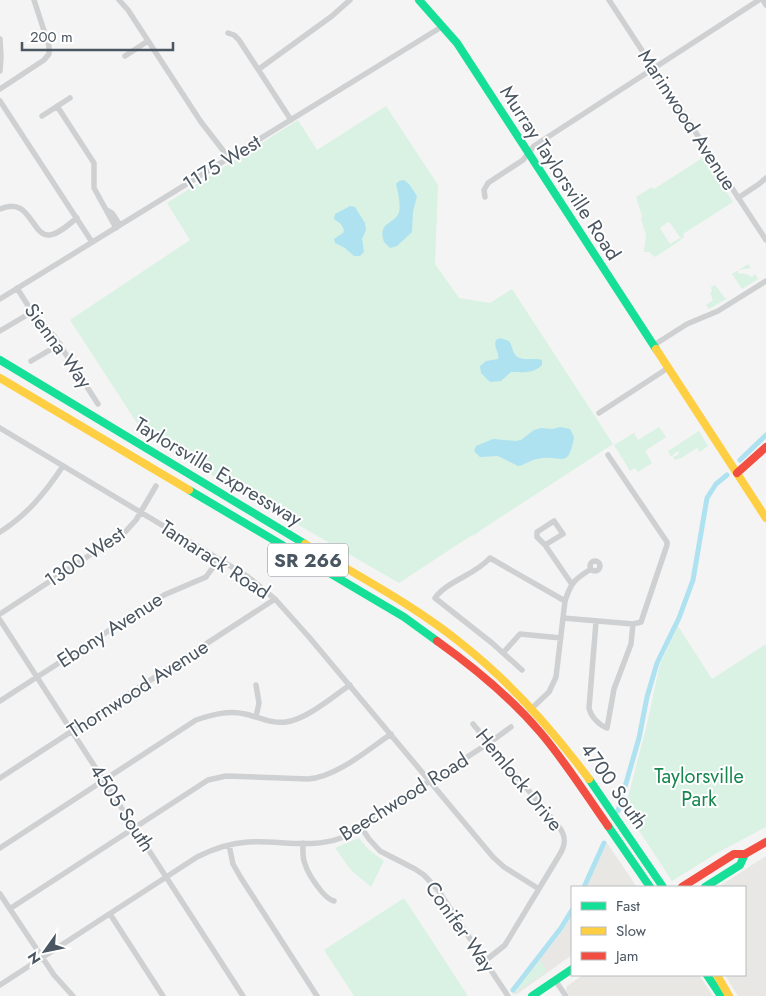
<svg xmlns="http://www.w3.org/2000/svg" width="766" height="996" font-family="Jost,sans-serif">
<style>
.commercial{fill:#e8e7e3}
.green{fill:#d9f2e3}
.water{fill:#aee2f0}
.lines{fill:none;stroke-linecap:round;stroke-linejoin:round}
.canal{stroke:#aee2f0;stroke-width:5}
.street{stroke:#ced0d2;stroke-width:5.5}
.fast{stroke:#16e098;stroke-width:8}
.slow{stroke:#ffcf43;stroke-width:8}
.jam{stroke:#f24e42;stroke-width:8}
.labels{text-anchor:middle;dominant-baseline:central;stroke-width:4;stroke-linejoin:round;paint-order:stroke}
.shield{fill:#fff;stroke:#808990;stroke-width:1}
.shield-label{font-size:19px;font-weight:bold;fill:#4a5661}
.street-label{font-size:20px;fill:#4a5661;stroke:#fff}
.park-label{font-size:20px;fill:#17864f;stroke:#fff}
</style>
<rect width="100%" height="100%" fill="#f4f4f4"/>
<!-- commercial -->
<path class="commercial" d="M607,843l30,44h-51z
M766,856v140h-28l-13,-21h20v-88h-27z
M572,914v41l-55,39h-5l51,-64z
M583,975h116l14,21h-143l-4,-6 1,-4z"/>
<!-- green -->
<path class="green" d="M386,106l52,79 -3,79 24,34 31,5 22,-14 101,155 -132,86 -5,4 -7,3 -70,46 -253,-146 -76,-117 120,-80 -23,-37 131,-83 19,30z
M704,157l29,45 -50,32 1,3 -3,2 -10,-15 -3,-2 -8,6 10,16 10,-6 1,2 -26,17 -6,-5h-5l2,-17 -5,-16 1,-3 -6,-19 16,-10 2,2z
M748,264l3,4 -13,2v3l8,1 6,3 3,-3 3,5 -16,10 -10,-15z
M715,285l11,14 -17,10 -3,-4 7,-5 -3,-7 2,-2 -1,-4z
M659,427l7,10 -21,14 7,12 -14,9 -3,-4 -5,3 -16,-26 20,-12 4,7z
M699,431l9,15 -8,6 -3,-4 -14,9 -8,3 -2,-3 5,-2 1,-3h-3l-5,5 -3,-6z
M678,626l34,53 54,-35v183l-49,26 -45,28 -47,-72 22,-85 13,-60z
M359,838l9,11 16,12 -13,26 -20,-17 -16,-22z
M404,898l64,98h-114l-30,-46z
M540,960l7,11 -32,22 -1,-1z"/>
<!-- water -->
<path class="water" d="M404,180l5,4 8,12 -4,16 -1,20 -15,14 -7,2 -6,-6c-7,-21 11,-17 15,-30 2,-8 -1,-19 -3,-28l3,-3z
M350,206l5,1 10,16 1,7 -4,9 2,13 -4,4h-6l-9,-8 -10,-5 -1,-4 9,-6 1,-3 -3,-6 -7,-5 1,-5z
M500,338l9,3c3,4 3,8 5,12 5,10 19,4 28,7v5c-9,9 -19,7 -31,7l-10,9 -11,1 -9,-9 -1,-7 6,-5 12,-2c2,-6 -5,-12 -2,-19z
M560,427l10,2 4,8c-6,35 -13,16 -37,22 -7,1 -12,6 -19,7l-20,-10 -18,1 -6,-6 2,-5 17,-7 23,2 5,-1 13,-10 7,-2 12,1z"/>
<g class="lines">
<!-- canal -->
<path class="canal" d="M740,460l26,-25
M618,811l21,-73 8,-41 10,-34 22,-45 14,-38 14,-82 9,-14 11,-9
M584,887l20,-44
M513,990l48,-62 11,-18"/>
<!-- street -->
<path class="street" d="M119,0l9,10 73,112 28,36
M609,0l157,240
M763,0l3,5
M228,33l6,2 5,5 52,80
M0,39l1,18 -1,14
M125,56l23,-15
M259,69l73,-53 18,-16
M0,89l44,-29 5,-6v-8l-15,-46
M0,101l92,141
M57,106l37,57v25l22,40
M42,116l28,-18
M485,197l-1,-7 4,-7 35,-23 11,-14 225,-146
M738,198l21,-14 7,-6
M0,209c31,-14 31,28 50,26 9,-1 19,-11 27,-17
M107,210l5,3 8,12
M17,288l15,24 22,24 44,68
M0,299l443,-273
M0,331l32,-19
M654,345l33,-21 31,-13 48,-30
M31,361l29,-17
M599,413l69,-45
M0,428l247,148 28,23 34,38 184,220 11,10 35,22
M0,532c27,-17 45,-39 63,-66
M545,545l18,-11 -9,-13 -17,11v5l8,8 26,38
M590 566a5 5 0 1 1 10 0a5 5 0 1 1-10 0Z
M0,614l125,-82 11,-12 20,-34
M563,618l70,6 8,-2 26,-77v-3l-59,-87
M0,620l243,376
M596,622l-7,86c2,9 10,17 18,20l7,-39 17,-45 2,-20
M503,653l17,-19 41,4
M522,670l-30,-27 -57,-45c12,-17 40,-23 55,-40l75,43
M0,701l164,-106 42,-18 13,-18
M530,710l19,-18 7,-15 9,-76c6,-19 10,-22 26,-32
M256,717l3,-14 -3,-18
M473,724l86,103c7,9 7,17 1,27l-55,91 -20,16
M0,778l275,-179
M361,827l8,12 11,12 35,18 9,6 14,15 70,106
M303,843c0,7 -1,14 2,21 3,10 19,35 29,37
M229,845l4,19 8,14 76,118
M0,848l196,-128c15,-5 32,-10 49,-6 14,3 26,10 41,8 21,-3 46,-25 64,-37
M0,894l54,81 19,21
M11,908l197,-128 18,-4 82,3c27,-1 61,-30 83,-45
M110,914l53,82
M555,980l11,16
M0,985l197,-128c16,-8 33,-14 51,-15 31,-2 64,7 93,-4l148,-95 22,-16"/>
<!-- fast -->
<path class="fast" d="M419,0l38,43 199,306
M0,360l305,184
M189,490l215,127 33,24
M589,779l74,108
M608,826l42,61
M705,887l35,-22 5,-11
M707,975l14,21
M532,996l40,-27"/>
<!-- slow -->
<path class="slow" d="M656,349l110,169
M0,378l189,112
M305,544c53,32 109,61 157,100 48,38 90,85 127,135
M717,975l12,21"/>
<!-- jam -->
<path class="jam" d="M737,473l29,-26
M437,641c38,27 73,56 103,91 25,29 46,63 68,94
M682,887l52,-33h11l21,-12"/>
</g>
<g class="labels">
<!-- shield labels -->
<rect class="shield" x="268" y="543.5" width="80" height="33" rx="4"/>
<g class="shield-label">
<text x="308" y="560">SR 266</text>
</g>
<!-- street labels -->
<g class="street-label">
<text transform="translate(687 120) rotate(57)">Marinwood Avenue</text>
<text transform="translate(222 163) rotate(-32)">1175 West</text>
<text transform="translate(560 173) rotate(57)">Murray Taylorsville Road</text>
<text transform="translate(58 346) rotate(54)">Sienna Way</text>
<text transform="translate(218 472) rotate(31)">Taylorsville Expressway</text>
<text transform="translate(85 557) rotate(-34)">1300 West</text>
<text transform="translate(215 560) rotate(33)">Tamarack Road</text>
<text transform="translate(110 630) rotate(-33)">Ebony Avenue</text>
<text transform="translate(138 689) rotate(-33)">Thornwood Avenue</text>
<text transform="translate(519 780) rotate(51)">Hemlock Drive</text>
<text transform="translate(614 786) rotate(55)">4700 South</text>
<text transform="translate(404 797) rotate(-32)">Beechwood Road</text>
<text transform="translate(122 808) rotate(57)">4505 South</text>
<text transform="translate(460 927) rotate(55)">Conifer Way</text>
</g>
<!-- park labels -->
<g class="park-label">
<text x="699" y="776">Taylorsville<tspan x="699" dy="23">Park</tspan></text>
</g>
</g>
<!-- legend -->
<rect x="571" y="886" width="175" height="90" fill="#ffffff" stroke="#b7bbc0"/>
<rect x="581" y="902" width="25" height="8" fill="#16e098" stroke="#b7bbc0"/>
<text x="616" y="911" font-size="15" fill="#4a5661">Fast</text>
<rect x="581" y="927" width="25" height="8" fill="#ffcf43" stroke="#b7bbc0"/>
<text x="616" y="936" font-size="15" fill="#4a5661">Slow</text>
<rect x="581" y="952" width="25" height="8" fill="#f24e42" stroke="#b7bbc0"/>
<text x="616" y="961" font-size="15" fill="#4a5661">Jam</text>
<!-- north arrow -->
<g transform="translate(45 951) rotate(237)" stroke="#ffffff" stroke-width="4" paint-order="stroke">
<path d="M0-4L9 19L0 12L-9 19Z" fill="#4a5661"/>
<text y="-8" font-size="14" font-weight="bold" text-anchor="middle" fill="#4a5661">N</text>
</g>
<!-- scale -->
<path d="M22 42v8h151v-8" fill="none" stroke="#4a5661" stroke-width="2.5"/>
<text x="30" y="42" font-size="15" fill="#4a5661" stroke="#ffffff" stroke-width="4" paint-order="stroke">200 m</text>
</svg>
